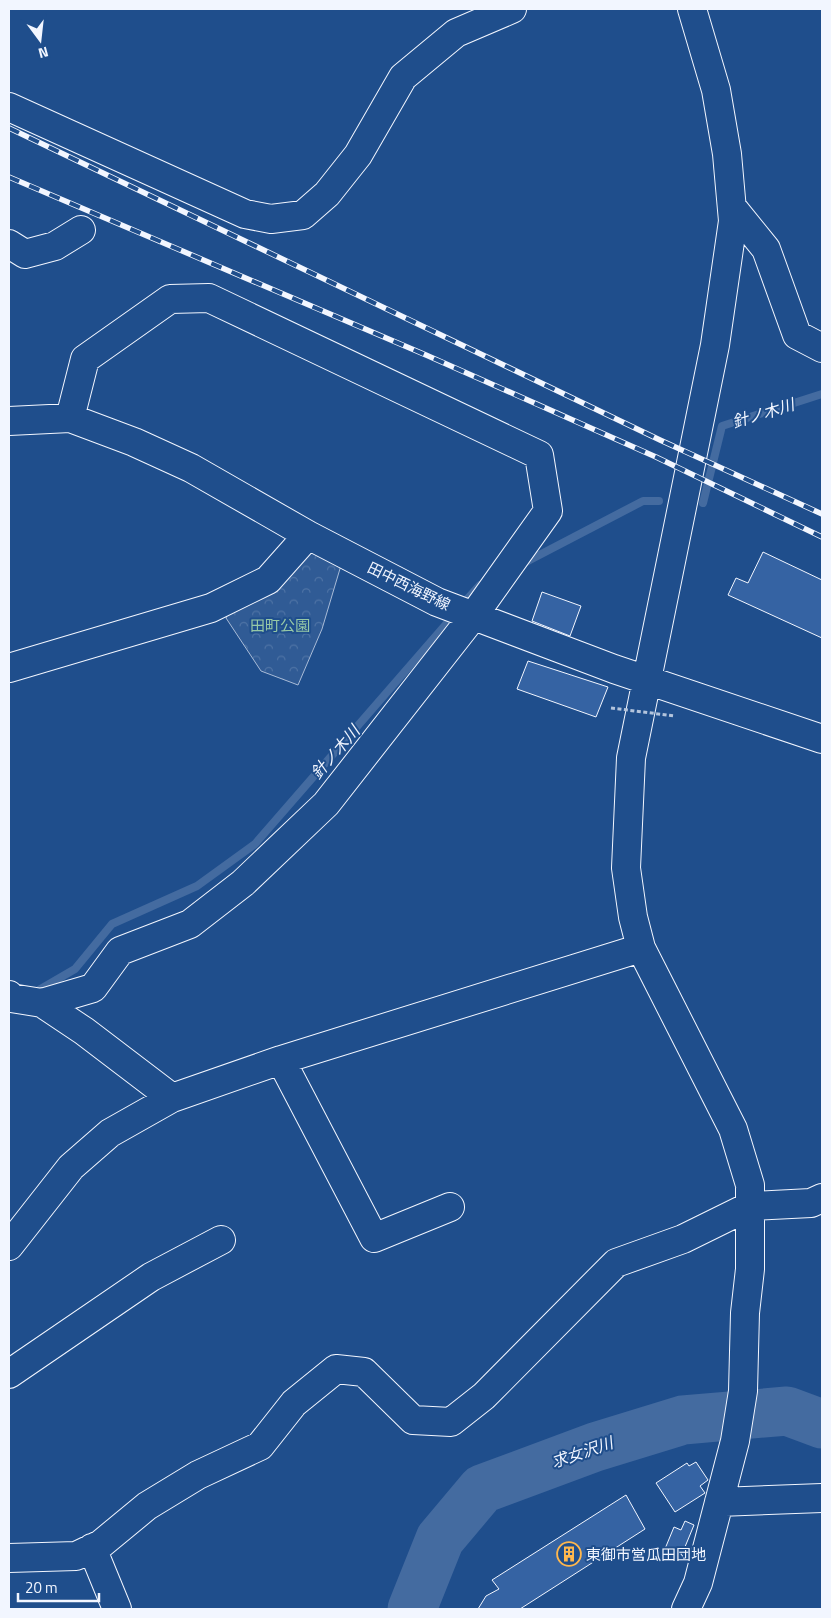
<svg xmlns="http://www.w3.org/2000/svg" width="831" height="1618" font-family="'Titillium Web','Noto Sans JP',sans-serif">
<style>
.park{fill:url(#park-crowns);stroke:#a8bbd7}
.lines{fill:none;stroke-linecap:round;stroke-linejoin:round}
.stream{stroke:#446ba0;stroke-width:8}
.river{stroke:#446ba0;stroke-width:49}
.building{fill:#3563a3;stroke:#f2f6ff}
.minor-casing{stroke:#f2f6ff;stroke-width:30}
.minor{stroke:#1f4e8c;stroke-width:28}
.rail-casing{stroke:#f2f6ff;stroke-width:5.5}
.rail{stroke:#1f4e8c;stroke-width:4;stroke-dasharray:11;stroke-linecap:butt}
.path-bridge{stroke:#b3c4dc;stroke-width:3;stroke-dasharray:4 2.5;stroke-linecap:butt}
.labels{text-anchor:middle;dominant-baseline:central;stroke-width:4;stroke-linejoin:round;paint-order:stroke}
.street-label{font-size:15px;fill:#f2f6ff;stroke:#1f4e8c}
.park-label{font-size:15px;fill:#97c8a6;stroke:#1f4e8c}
.poi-label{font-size:15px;fill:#f2f6ff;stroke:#1f4e8c;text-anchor:start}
.water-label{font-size:16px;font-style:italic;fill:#f2f6ff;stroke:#1f4e8c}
</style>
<defs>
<pattern id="park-crowns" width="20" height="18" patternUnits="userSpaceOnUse" patternTransform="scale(1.25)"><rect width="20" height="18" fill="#305b95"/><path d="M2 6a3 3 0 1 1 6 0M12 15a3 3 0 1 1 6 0" fill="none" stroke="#4e73a5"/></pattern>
</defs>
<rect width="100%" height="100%" fill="#1f4e8c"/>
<!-- park -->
<path class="park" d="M308,544l34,18 -20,67 -24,56 -37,-14 -35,-53 7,-17z"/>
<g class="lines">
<!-- stream -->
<path class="stream" d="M703,503l19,-77 100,-32
M524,563l119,-62h16
M461,606l19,-21
M32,994l43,-25 37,-45 85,-38 58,-42 199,-229"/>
<!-- river -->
<path class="river" d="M412,1609l28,-70 42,-50 113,-42 88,-27 104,-9 35,13"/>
</g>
<!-- building -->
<path class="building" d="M763,552l59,28v58l-94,-43 8,-17 12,5z
M542,592l39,14 -11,30 -38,-15z
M528,661l80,26 -12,30 -79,-28z
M696,1462l12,18 -8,6 5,7 -30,19 -19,-29 31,-20 2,3z
M626,1495l19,34 -125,80h-42l8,-13 13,-7 -7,-9z
M685,1521l9,4 -14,34 -10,-3 -2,4 -6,-4 12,-29 7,3z"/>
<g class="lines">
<!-- minor casing -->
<g class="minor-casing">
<path id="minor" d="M9,107l236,107 26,5 32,-4 24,-21 31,-39 45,-78 53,-44 56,-24
M732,207l34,42 31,86 25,13
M9,244l16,10 30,-8 26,-16
M9,421l61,-3 64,24 57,26 117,67 129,67 177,67 208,70
M9,668l202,-60 57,-28 40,-45
M9,995l2,3 31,5 42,28 88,67
M42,1003l51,-15 27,-37 70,-27 53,-41 83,-79 148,-189 74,-104 -9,-56 -330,-157 -39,1 -85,60 -15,59
M281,1060l93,178 76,-31
M9,1246l62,-79 39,-34 62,-35 109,-38 360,-112
M9,1374l142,-97 70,-37
M719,1502l103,-4
M92,1548l25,61
M9,1558l67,-2 25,-12 46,-38 51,-31 62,-29 34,-43 42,-34 28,3 49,48 38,2 33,-26 132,-133 67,-24 67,-33 61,-3 11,-5
M686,1609l12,-26 37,-142 8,-50 2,-78 5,-44v-84l-17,-56 -92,-181 -8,-31 -7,-49 5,-110 84,-413 18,-124 -6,-67 -11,-64 -24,-81"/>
</g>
<!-- minor -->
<use href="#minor" class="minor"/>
<!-- rail casing -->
<g class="rail-casing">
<path id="rail" d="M9,128l651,312 162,74
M9,177l417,178 230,102 166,80"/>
</g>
<!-- rail -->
<use href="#rail" class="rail"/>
<!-- path-bridge -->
<path class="path-bridge" d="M611,708l64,8"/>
</g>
<!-- icons -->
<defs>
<g id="building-ring" transform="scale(1.25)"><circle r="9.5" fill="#1f4e8c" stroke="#ffb74d" stroke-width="1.5"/><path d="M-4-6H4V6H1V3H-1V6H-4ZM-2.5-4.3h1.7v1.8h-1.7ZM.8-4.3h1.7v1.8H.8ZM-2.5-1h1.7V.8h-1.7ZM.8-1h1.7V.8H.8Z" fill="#ffb74d"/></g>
</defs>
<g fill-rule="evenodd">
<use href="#building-ring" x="569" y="1554"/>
</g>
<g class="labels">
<!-- street labels -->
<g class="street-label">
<text transform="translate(409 586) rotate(26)">田中西海野線</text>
</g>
<!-- park labels -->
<g class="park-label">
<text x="280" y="625">田町公園</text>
</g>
<!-- poi labels -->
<g class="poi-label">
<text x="586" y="1554">東御市営瓜田団地</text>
</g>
<!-- water labels -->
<g class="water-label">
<text transform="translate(763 413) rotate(-17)">針ノ木川</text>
<text transform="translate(335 752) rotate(-49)">針ノ木川</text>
<text transform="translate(582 1452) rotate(-19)">求女沢川</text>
</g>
</g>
<!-- border -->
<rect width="831" height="1618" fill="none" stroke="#f2f6ff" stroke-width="20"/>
<!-- north arrow -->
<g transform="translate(40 40) rotate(165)" stroke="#1f4e8c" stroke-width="4" paint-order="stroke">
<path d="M0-4L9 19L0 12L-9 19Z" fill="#f2f6ff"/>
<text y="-8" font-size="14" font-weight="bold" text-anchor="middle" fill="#f2f6ff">N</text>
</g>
<!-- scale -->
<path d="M18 1593v8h81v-8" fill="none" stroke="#f2f6ff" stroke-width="2.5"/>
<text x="25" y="1593" font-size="15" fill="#f2f6ff" stroke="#1f4e8c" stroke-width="4" paint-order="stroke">20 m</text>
</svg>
